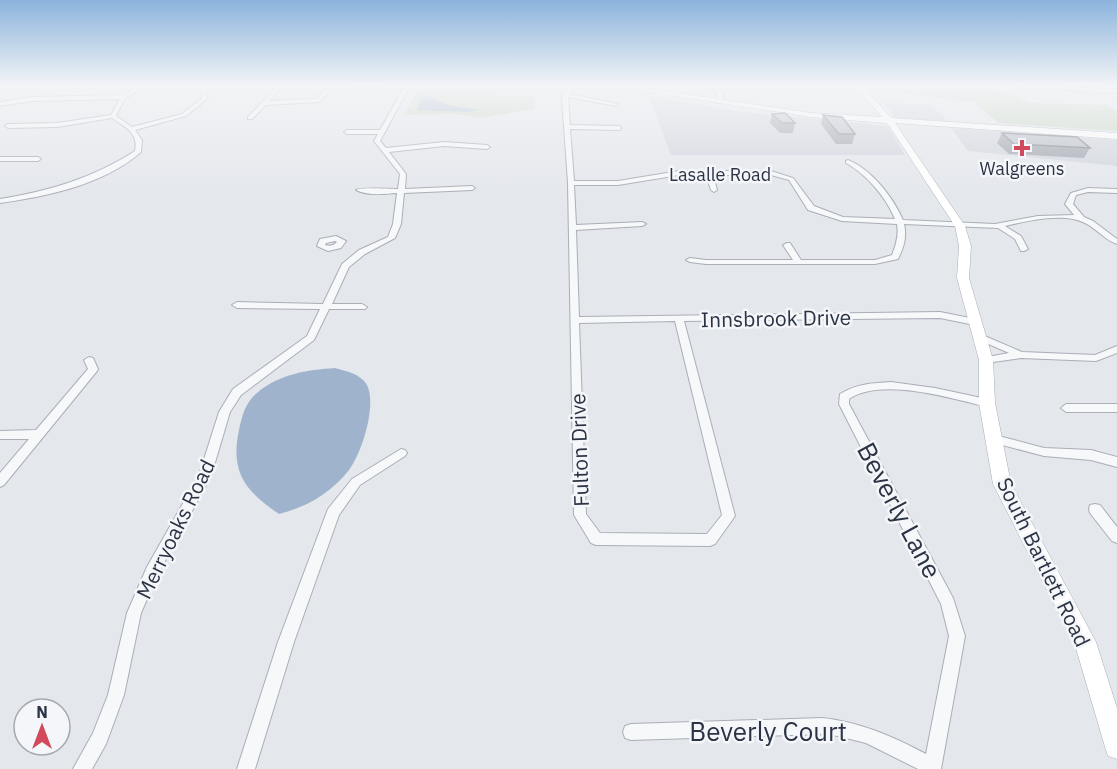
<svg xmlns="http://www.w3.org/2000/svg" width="1117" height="769" font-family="'IBM Plex Sans',sans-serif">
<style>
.built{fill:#d2d6de}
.green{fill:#c9d6c5}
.water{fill:#9fb4cc}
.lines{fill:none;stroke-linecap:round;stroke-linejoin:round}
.street-casing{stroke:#a9aeb7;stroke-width:2}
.secondary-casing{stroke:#a9aeb7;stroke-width:1}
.street{fill:#f7f8fa;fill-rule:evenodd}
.secondary{fill:#fff;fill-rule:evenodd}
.wall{fill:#a1a5ae}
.building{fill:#bbc0ca;stroke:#83868d;stroke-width:1.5}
.poi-dot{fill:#d1495b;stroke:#f4f6f9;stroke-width:2}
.labels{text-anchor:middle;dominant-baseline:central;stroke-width:5;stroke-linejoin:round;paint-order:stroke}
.far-poi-label{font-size:18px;fill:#2b3445;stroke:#f4f6f9}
.far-street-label{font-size:18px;fill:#2b3445;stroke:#f4f6f9}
.street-label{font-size:21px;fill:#2b3445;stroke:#f4f6f9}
.near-street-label{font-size:26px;fill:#2b3445;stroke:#f4f6f9}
</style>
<rect width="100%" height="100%" fill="#e4e7ec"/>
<!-- built -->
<path class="built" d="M649,96l94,16 145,14 17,29h-234z
M884,103l48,2 15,16 -51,-2z
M951,128l166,12v26l-149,-15z"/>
<!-- green -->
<path class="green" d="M420,86h77l-1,10h39l-1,13 -52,9 -30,-4 -48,1z
M893,86c38,0 104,-4 136,17l79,2 9,7v19l-119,-8 -24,-21 -73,-9z"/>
<!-- water -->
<path class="water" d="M423,94l25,11 30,5 -10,2 -51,-2z
M335,368c11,3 26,6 32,17 10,20 -5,68 -18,85 -18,23 -42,37 -70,44 -34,-23 -49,-42 -40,-84 3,-14 6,-27 18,-37 22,-19 50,-23 78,-25z"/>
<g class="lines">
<!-- street casing -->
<g class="street-casing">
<path id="street" d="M3,86h6l-9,6v-4z
M142,86h6l-23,12 -9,18 16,11 50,-13 20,-16 -1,-4h4l3,4 -22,18 -51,14 7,10 -1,12c-38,33 -93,44 -141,51v-4c49,-8 93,-21 135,-48 4,-18 -10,-24 -23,-33l-55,9 -49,1 -3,-2 3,-2 49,-1 54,-8 9,-16 -88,2 -32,5v-4l32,-5 90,-2z
M278,86h5l-14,15 47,-2c7,-7 12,-13 23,-13l-9,5 -11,11 -53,3 -14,14h-4v-2z
M346,86h64l-30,55 6,7 58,-6 43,3 3,2 -3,2 -43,-3 -55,6 17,22 -1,15 67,-3 3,2 -3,2 -68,3 -3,31 -6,14 -30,16 -16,13 -17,37h30l5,3 -2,2h-36l-15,31 -73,55 -11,17 -19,64 -53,98 -17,39 -17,82 -18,49 -14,25h-19l20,-36 15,-38 19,-82 20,-46 52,-92 20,-63 14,-23 74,-53 13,-27 -83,-1 -5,-3 5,-3 86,2 19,-40 17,-14 29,-13 5,-13 4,-31c-13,1 -29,3 -41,-3 6,-3 32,-1 42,-1l2,-15 -26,-33 4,-7h-31l-3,-2 3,-2h33l24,-42z
M571,86h5l-7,8 50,10 -3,2 -48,-9 2,28 49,1 3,2 -3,2 -49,-1 4,52h44l61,-10h92l22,7 21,28 29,11 52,2c-9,-22 -28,-44 -49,-56v-2l2,-1c23,9 45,37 55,60l92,4 43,-8 36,-1 -9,-11 6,-11 17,-5 29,1v4l-29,-1 -12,3 -3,9 11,13 9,4 24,18v5c-12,-4 -20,-15 -32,-21 -21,-11 -58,-2 -80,3l16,10 7,13 -4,2h-3l-6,-12 -17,-11 -94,-4c3,13 0,23 -6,35l-23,5h-169l-16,-2 -4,-2 4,-2 16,2h87l-10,-15 4,-2h3l11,17h74l17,-5c4,-10 7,-20 5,-31l-55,-3 -34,-11 -19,-30 -18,-5h-58l4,15 -3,2 -3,-2 -5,-15h-27l-61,10h-44l2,40 66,-3 4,2 -4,2 -66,4 3,87 361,-5 35,7 5,3 -5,3 -35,-7 -256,3 51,195 -20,28 -5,2 -114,-1 -5,-2 -17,-28 -6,-332 -6,-85 1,-4zM675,321l47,194 -15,19 -107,-1 -14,-19 -7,-191z
M713,86h5l6,11 -5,6 -5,-1 4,-5z
M1013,86l104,3v4l-102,-6z
M0,157h38l3,2 -3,2h-38z
M336,236l10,5 -5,7 -13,3 -11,-5 3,-7zM335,241l2,1c-3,3 -7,5 -12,3l1,-2z
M980,334l42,18 73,3 22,-9v7l-21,8 -75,-3 -35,5 -5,-3 1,-2 27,-5 -32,-14 -2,-2 2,-2z
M89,357l4,1 5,11 -1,2 -93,114 -4,2v-14l29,-34h-29v-8l36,-1 52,-61 -4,-9z
M891,382l44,6 56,12 1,3 -5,4c-36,-9 -106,-30 -138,-8v5l104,194 12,38 -24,133h-23l-52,-26 -28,-7 -16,-2 -191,6 -6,-2 -2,-6 2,-6 6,-2 191,-6c38,4 70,18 104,36l23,-118 -8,-32 -102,-200 1,-10c16,-10 32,-11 51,-12z
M1066,404h51v8h-51l-5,-4z
M995,435l49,13 47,2 26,7v10l-26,-7 -47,-4 -53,-14 -2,-3 2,-3z
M401,449l4,1 2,3 -2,3 -45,29 -21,30 -45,127 -39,127h-18l41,-127 50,-133 24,-30z
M1095,504l5,1 17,22v16l-5,-2 -22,-28 -1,-4 1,-4z"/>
</g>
<!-- secondary casing -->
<g class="secondary-casing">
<path id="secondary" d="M613,86h18l180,27 71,4 -26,-31h7l28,32 226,15v6l-222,-16 70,103 6,20 -2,32 24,82 2,43 16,81 85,158 21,66v51l-9,-3 -3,-9 -30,-102 -82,-161 -14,-81v-43l-22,-82 2,-32 -4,-20 -65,-99 -4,-4 -75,-6z"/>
</g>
<!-- street -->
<use href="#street" class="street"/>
<!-- secondary -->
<use href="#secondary" class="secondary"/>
</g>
<!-- wall -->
<path class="wall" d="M772,114l23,9 -2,10h-13l-10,-10z
M823,115l32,19 -3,10h-16l-15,-20z
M1002,133l88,15 -6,10 -75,-4 -12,-11z"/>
<!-- building -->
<path class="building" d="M785,113l10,10h-13l-10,-9z
M823,115l19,2 13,17h-16z
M1002,133l75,4 13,11 -76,-4z"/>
<!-- sky -->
<linearGradient id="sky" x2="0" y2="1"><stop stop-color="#8bb4dd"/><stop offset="0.44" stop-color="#f3f4f6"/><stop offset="1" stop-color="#f3f4f6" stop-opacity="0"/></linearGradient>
<rect width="1117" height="194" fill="url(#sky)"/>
<!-- markers -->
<path class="poi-dot" d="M1019 139h6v6h6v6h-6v6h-6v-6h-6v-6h6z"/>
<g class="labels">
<!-- far-poi labels -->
<g class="far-poi-label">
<text x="1022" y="168">Walgreens</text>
</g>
<!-- far-street labels -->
<g class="far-street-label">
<text x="720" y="174">Lasalle Road</text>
</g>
<!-- street labels -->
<g class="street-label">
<text transform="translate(776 318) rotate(-1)">Innsbrook Drive</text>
<text transform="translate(579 450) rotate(-92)">Fulton Drive</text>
<text transform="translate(175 529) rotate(-64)">Merryoaks Road</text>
<text transform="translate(1044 562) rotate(64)">South Bartlett Road</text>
</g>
<!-- near-street labels -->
<g class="near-street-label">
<text transform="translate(900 510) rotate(62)">Beverly Lane</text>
<text x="768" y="731">Beverly Court</text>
</g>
</g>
<!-- north arrow -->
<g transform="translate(42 727)"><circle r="28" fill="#f4f6f9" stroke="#a4a8b1" stroke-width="1.5"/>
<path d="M0-4.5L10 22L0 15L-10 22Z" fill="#d1495b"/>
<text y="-9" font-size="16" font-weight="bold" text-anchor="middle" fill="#2b3445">N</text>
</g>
</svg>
